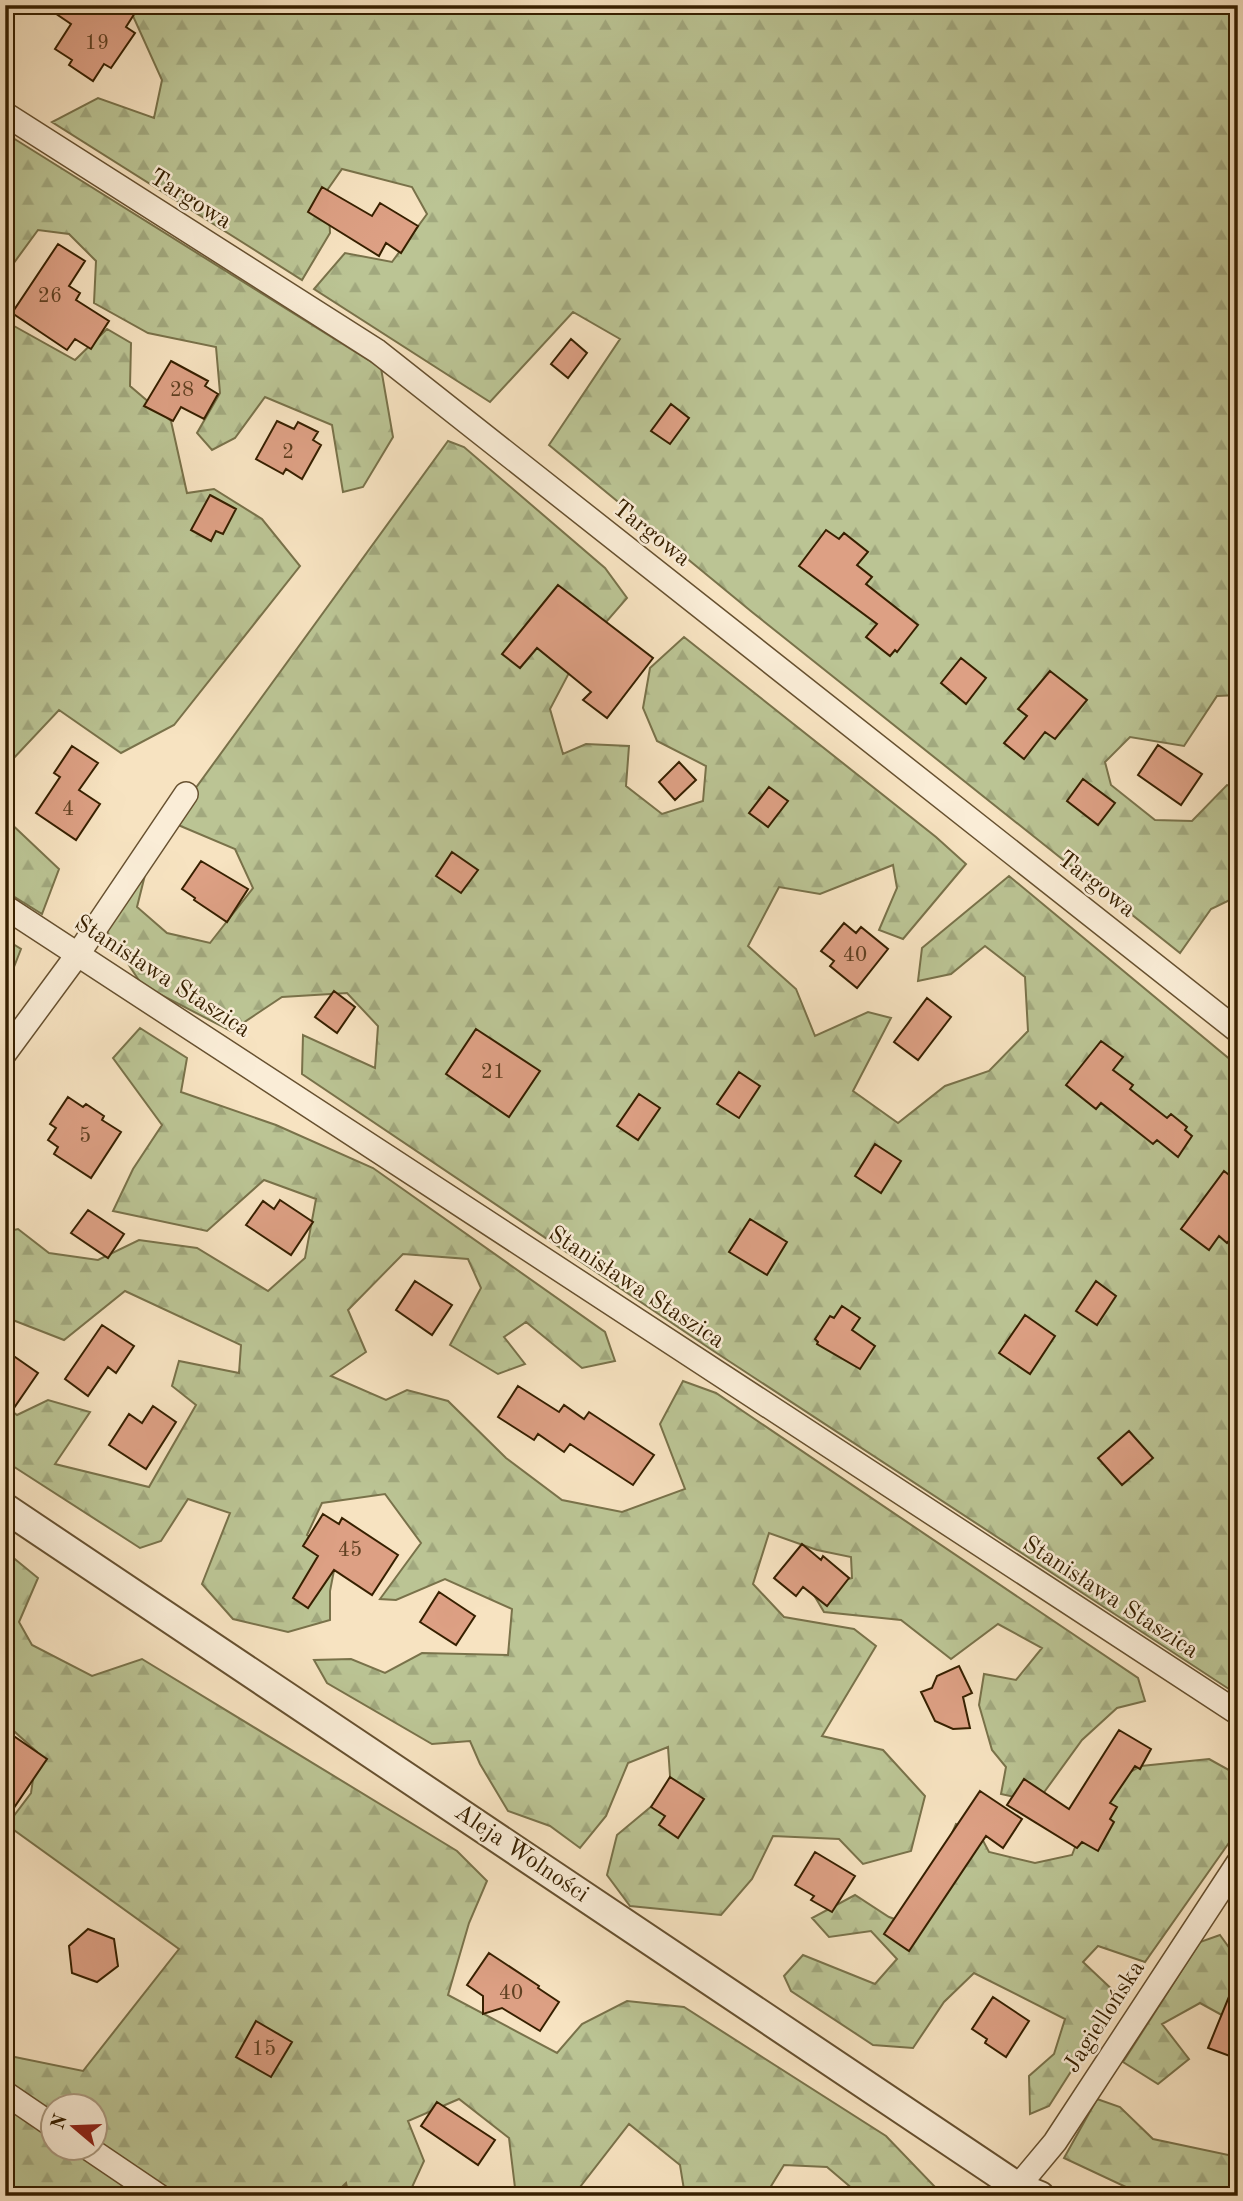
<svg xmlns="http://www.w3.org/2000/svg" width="1243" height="2201" font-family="'Old Standard TT',serif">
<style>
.forest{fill:url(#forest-firs);stroke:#79724a;stroke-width:2;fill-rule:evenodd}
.building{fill:#dda084;stroke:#372000;stroke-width:2}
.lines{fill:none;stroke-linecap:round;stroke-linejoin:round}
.minor-casing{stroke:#675130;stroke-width:26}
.tertiary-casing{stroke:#675130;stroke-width:32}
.minor{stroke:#faedd7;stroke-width:23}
.tertiary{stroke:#faedd7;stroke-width:28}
.labels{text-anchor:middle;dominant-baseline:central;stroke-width:5;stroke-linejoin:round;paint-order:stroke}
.number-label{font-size:21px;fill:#604021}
.street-label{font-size:24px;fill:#372000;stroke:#faedd7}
</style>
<defs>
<pattern id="forest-firs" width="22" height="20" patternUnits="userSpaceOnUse" patternTransform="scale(1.75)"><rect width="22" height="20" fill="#bbc494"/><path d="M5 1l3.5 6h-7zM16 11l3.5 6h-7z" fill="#a1a87e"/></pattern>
</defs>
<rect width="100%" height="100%" fill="#f7e3c1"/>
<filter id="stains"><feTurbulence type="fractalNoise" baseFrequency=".00286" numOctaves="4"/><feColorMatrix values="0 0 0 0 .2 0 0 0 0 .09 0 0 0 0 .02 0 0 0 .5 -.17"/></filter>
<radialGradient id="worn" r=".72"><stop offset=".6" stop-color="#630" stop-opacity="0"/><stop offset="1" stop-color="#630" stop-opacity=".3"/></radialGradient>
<!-- forest -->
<path class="forest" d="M128,5h1110v690l-21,1 -33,50 -54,-9 -25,25 6,23 44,35 37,1 35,-36 11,3v108l-27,13 -31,44 -428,-341 -203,-167 71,-106 -47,-27 -83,90 -176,-113 31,-36 47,9 35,-48 -15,-27 -70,-18 -14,20 2,44 -28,47 -250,-158 46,-24 56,20 8,-38z
M5,133l376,235 12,69 -30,50 -20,5 -11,-67 -67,-28 -30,41 -23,12 -15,-17 23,-40 -4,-46 -68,-14 -54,-30 2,-42 -27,-27 -31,-4 -33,45z
M5,321l70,39 32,-31 24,14 -1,43 41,35 16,72 27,-4 48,30 38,47 -126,159 -53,28 -62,-43 -48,51 -6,19z
M448,441l16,6 141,121 22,30 -47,54 -30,57 13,45 23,-10 43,2 -3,40 36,28 41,-13 3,-35 -49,-25 -14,-33 7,-40 34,-31 252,200 30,27 -63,75 -24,-9 18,-42 -4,-23 -73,29 -41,-7 -31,59 48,43 19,47 53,-24 23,6 -38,73 45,32 47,-37 44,-15 39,-40 -3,-54 -40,-31 -34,28 -33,7 4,-33 87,-72 229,190v629l-526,-345 -410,-276 1,-39 72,33 3,-42 -31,-33 -65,4 -51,34 -89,-46 -40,-61 45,-57 -10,40 30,26 43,10 43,-55 -18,-39 -64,-27z
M5,818l54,51 -17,45 -37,-23z
M5,939l16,10 -16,41z
M140,1028l47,30 -6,34 95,33 97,43 232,164 10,29 -33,7 -56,-46 -22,15 21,27 -27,10 -48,-29 31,-57 -13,-29 -65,-5 -55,56 18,42 -35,24 55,24 21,-10 41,11 58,57 56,42 60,12 63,-23 -25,-65 23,-43 33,12 422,285 7,23 -28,7 -35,32 -45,62 -36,-8 5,-27 -14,-17 -13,-45 5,-31 32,6 26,-32 -44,-24 -47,35 -50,-39 -77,-8 -13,-22 41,-12 -1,-21 -34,-7 -48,-17 -16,51 31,33 70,12 22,17 -54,90 61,14 42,46 -14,55 -48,13 -24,-25 -66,-3 -21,43 -31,36 -91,-9 -23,-31 10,-40 54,-45 -3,-43 -40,16 -22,53 -26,32 -30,-22 -42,-15 -28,-47 -10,-23 -38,3 -105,-61 -13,-23 37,-1 34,14 37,-20 86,2 4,-46 -67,-30 -49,21 -16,-1 41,-56 -36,-49 -63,9 -15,32 30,20 -7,36v29l-42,12 -55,-13 -31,-35 28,-71 -42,-14 -27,42 -21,7 -135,-87v-55l12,9 31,-15 42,12 -35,52 94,23 47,-82 -24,-19 7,-25 60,12 2,-28 -116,-54 -61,49 -59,-23v-85l13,-3 31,24 49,7 41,-20 58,8 71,43 37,-33 11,-59 -52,-19 -57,51 -94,-20 20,-42 29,-44 -49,-67z
M5,1551l33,27 -19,44 13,23 60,31 50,-17 315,192 30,30 -18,42 -21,72 109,58 25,-29 45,-23 57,6 202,129 51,53 -1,7h-75l-34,-29 -43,-2 -19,31h-80l-5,-31 -51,-41 -56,72h-57l-7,-58 -50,-39 -51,22 16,40 -16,35h-59l-3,-13 -13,13h-328v-141l78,16 96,-122 -172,-124 24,-32 6,-41 -32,-29zM52,2106h42v42h-42z
M1209,1759l29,16v55l-93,132 -47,-16 -15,16 36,34 -70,110 -19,8 -1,-38 25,-22 11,-35 -91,-46 -30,29 -31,46 -40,-3 -82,-54 -7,-15 19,-21 72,29 22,-25 -26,-28 -42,6 -17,-19 43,-23 34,22 23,8 44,-101 22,7 11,21 46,11 37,-8 29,-75 17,-1 23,-13z
M1220,1935l18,25v64l-38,-21 -38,21 27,35 -31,25 -35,-22 77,-120z
M1097,2099l23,8 33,32 85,18v39h-93l-81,-38z"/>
<!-- building -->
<path class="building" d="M43,5h97l-14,22 9,6 -24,35 -7,-4 -11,17 -24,-16 3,-5 -17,-11 16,-25z
M322,187l50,29 8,-13 38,23 -17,27 -15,-10 -7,13 -71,-44z
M58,244l27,17 -16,25 11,7 -4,7 33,21 -18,28 -16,-10 -8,11 -55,-37z
M571,339l16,14 -19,25 -17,-14z
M171,361l37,20 -3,5 13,8 -14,25 -23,-12 -8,14 -29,-15z
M671,404l18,14 -19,26 -19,-13z
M277,421l17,8 4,-7 20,10 -5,8 8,5 -19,34 -16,-10 -3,5 -27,-15z
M210,495l26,14 -13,25 -7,-3 -5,10 -20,-11z
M826,530l13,9 5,-6 24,19 -11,13 15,12 -6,7 52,41 -21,27 -2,-2 -5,6 -24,-19 11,-13 -78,-58z
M558,585l95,73 -46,60 -24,-18 8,-8 -54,-44 -17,20 -18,-14z
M961,658l25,20 -20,26 -25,-21z
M1050,671l37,29 -32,39 -10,-7 -21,27 -20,-16 23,-27 -9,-7z
M1158,745l44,29 -21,31 -43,-30z
M72,746l26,17 -19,27 21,14 -24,36 -40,-27 24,-36 -6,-4z
M679,762l17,18 -21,20 -16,-18z
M1083,779l32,24 -17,22 -31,-24z
M769,787l19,14 -20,26 -19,-14z
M452,852l26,18 -17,23 -25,-17z
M201,861l47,28 -21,33 -33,-22 1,-2 -13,-9z
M844,923l12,10 5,-6 27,22 -31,39 -27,-22 4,-5 -13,-10z
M334,991l21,16 -18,26 -22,-16z
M927,998l24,19 -33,43 -24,-18z
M476,1029l64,42 -31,46 -63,-43z
M1101,1041l22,16 -10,13 20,15 -3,4 37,29 4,-4 16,13 -2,3 7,6 -14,21 -21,-17 -4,4 -52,-41 -5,6 -30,-24z
M739,1072l21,14 -21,32 -22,-14z
M639,1094l21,14 -22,32 -21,-14z
M68,1097l15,10 3,-3 18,12 -2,4 19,12 -30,46 -37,-24 4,-7 -10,-7 8,-12 -6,-4z
M875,1144l26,17 -20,32 -26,-17z
M1224,1171l14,11v47l-11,14 -8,-7 -10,14 -28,-21z
M280,1200l33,22 -22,33 -45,-30 17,-24 11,8z
M88,1210l36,24 -16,24 -37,-25z
M750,1219l37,23 -20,33 -38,-23z
M415,1281l37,24 -20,30 -36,-25z
M1096,1281l20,15 -19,29 -21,-14z
M842,1306l18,12 -8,12 23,16 -15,23 -43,-25 1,-2 -3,-3 15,-23 4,2z
M1025,1315l30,21 -25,38 -31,-21z
M102,1325l32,21 -18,27 -8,-6 -20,29 -23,-17z
M5,1350l33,23 -33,48z
M518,1386l41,26 5,-7 20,14 5,-7 65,43 -21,30 -63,-41 -6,8 -26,-18 -4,6 -36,-23z
M153,1406l23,16 -30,47 -37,-24 20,-31 13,9z
M1129,1431l24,27 -31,27 -24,-27z
M323,1514l16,10 3,-6 56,37 -26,40 -38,-25 -26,38 -15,-10 25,-42 -15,-10z
M802,1544l19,16 2,-4 26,22 -22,28 -24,-19 -7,9 -22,-18z
M439,1592l36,24 -19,29 -36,-23z
M959,1666l13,27 -9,4 7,31 -17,1 -18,-8 -14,-29 11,-4 5,-12z
M5,1730l42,29 -42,62z
M1119,1730l32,19 -11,20 -5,-3 -25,37 7,4 -7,12 4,3 -16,29 -16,-9 -5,6 -70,-43 17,-26 45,30z
M670,1777l34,22 -26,39 -19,-13 6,-9 -14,-9z
M980,1791l42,28 -19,29 -17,-12 -77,115 -25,-17z
M815,1852l40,24 -23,36 -21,-12 3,-4 -19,-11z
M88,1929l26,10 4,27 -21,16 -25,-9 -3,-27z
M489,1953l50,33 -1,2 21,14 -19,29 -38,-23 -19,6v-18l-16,-11z
M1237,1977l1,1v81l-30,-11z
M993,1997l36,24 -23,36 -21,-14 2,-4 -15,-10z
M256,2021l36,21 -21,35 -35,-20z
M437,2102l58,38 -17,25 -57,-39z"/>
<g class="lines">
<!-- minor casing -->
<g class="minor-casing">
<path id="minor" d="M5,114l372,237 861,680
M5,907l1233,806
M5,1053l73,-99 108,-160
M5,2093l47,32
M88,2148l71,48
M1010,2196l45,-54 183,-279"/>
</g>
<!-- tertiary casing -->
<g class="tertiary-casing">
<path id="tertiary" d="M5,1508l1013,679 22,9"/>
</g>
<!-- minor -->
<use href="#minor" class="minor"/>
<!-- tertiary -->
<use href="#tertiary" class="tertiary"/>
</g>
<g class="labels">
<!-- number labels -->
<g class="number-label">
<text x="97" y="43">19</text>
<text x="50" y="296">26</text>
<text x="182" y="390">28</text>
<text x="288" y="452">2</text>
<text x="68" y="809">4</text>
<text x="855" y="955">40</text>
<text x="493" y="1072">21</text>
<text x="85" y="1136">5</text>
<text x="350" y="1550">45</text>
<text x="511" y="1993">40</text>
<text x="264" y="2049">15</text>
</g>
<!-- street labels -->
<g class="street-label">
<text transform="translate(190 200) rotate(32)">Targowa</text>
<text transform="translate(651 534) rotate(38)">Targowa</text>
<text transform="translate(1096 885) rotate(38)">Targowa</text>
<text transform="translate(162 977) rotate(33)">Stanisława Staszica</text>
<text transform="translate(636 1288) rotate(33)">Stanisława Staszica</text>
<text transform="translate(1110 1598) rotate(33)">Stanisława Staszica</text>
<text transform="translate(521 1854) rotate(34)">Aleja Wolności</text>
<text transform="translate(1105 2017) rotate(-57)">Jagiellońska</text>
</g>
</g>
<!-- margin -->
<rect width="1243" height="2201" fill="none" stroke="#f7e3c1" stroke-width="28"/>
<rect x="7" y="7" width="1229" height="2187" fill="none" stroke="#372000" stroke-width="3.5"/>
<rect x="14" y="14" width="1215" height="2173" fill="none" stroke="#372000" stroke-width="2"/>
<!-- north arrow -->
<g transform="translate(74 2127) rotate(289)"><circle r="33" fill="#faedd7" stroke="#ac9b81" stroke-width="2"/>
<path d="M0-5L12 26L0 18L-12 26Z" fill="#8f2418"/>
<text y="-10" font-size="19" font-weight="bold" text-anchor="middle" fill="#372000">N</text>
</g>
<rect width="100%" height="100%" filter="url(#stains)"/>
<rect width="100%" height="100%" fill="url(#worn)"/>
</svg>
